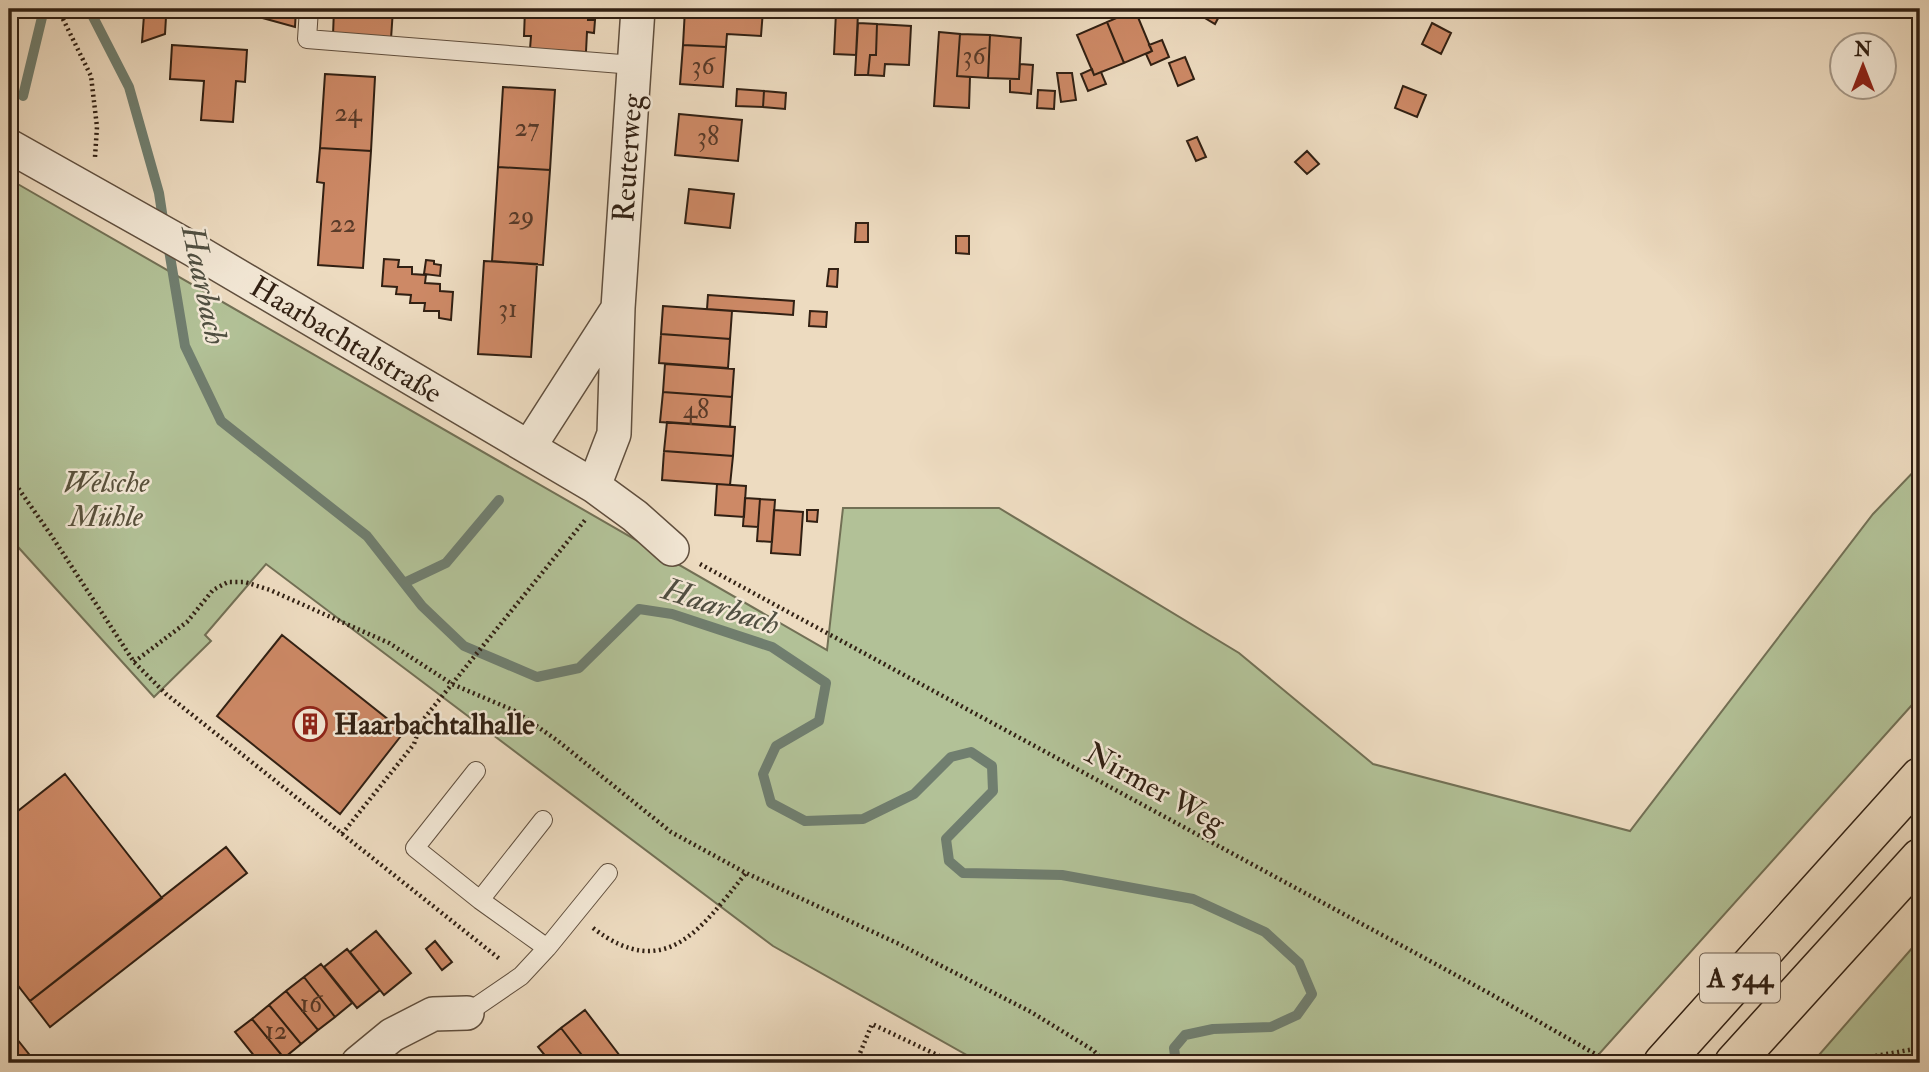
<svg xmlns="http://www.w3.org/2000/svg" width="1929" height="1072" font-family="'IM FELL Double Pica',serif">
<style>
.green{fill:#b2c197;stroke:#727055;stroke-width:2}
.lines{fill:none;stroke-linecap:round;stroke-linejoin:round}
.stream{stroke:#707e6f;stroke-width:10}
.building{fill:#cd8966;stroke:#312013;stroke-width:2}
.service-casing{stroke:#604f3e;stroke-width:20}
.minor-casing{stroke:#604f3e;stroke-width:36}
.motorway-casing{stroke:#312013;stroke-width:41}
.path{stroke:#312013;stroke-width:4.5;stroke-dasharray:2 3.5;stroke-linecap:butt}
.service{stroke:#f3e8d6;stroke-width:18}
.minor{stroke:#f3e8d6;stroke-width:33}
.motorway{stroke:#eddbc0;stroke-width:38}
.labels{text-anchor:middle;dominant-baseline:central;stroke-width:5;stroke-linejoin:round;paint-order:stroke}
.number-label{font-size:26px;fill:#583a28}
.shield{fill:#f3e8d6;stroke:#6b5c4e;stroke-width:2}
.shield-label{font-size:28px;font-weight:bold;fill:#312013}
.street-label{font-size:30px;fill:#312013;stroke:#f3e8d6}
.park-label{font-size:30px;font-style:italic;fill:#58503b;stroke:#f3e8d6}
.poi-label{font-size:30px;font-weight:bold;fill:#312013;stroke:#f3e8d6;text-anchor:start}
.water-label{font-size:32px;font-style:italic;fill:#504f41;stroke:#f3e8d6}
</style>
<rect width="100%" height="100%" fill="#eddbc0"/>
<filter id="stains"><feTurbulence type="fractalNoise" baseFrequency=".00286" numOctaves="4"/><feColorMatrix values="0 0 0 0 .2 0 0 0 0 .09 0 0 0 0 .02 0 0 0 .5 -.17"/></filter>
<radialGradient id="worn" r=".72"><stop offset=".6" stop-color="#630" stop-opacity="0"/><stop offset="1" stop-color="#630" stop-opacity=".3"/></radialGradient>
<!-- green -->
<path class="green" d="M9,179l818,471 16,-142h156l240,145 134,111 257,67 243,-317 47,-49v231l-329,367h-610l-208,-117 -507,-382 -61,71 6,6 -57,56 -145,-160z
M1920,939v124h-108z"/>
<g class="lines">
<!-- stream -->
<path class="stream" d="M89,9l40,78 30,106 5,33
M23,96l21,-87
M168,244l17,102 36,75 146,115 55,70 42,40 73,31 42,-9 60,-59 33,5 100,33 54,36 -7,38 -43,25 -13,28 8,29 34,18 58,-2 51,-25 37,-37 20,-5 21,14 1,25 -47,48 3,22 14,12 99,2 131,24 72,33 34,31 13,31 -15,21 -26,12 -58,2 -28,6 -11,13 2,15
M404,583l42,-20 53,-63"/>
</g>
<!-- building -->
<path class="building" d="M230,9h66l-1,18z
M334,9h59l-2,30 -58,-4z
M525,9h64l-1,11h7l-1,13 -7,-1 -1,20 -56,-3 1,-13h-7z
M685,9l78,1 -2,26 -34,-2 -1,13 -43,-2z
M1190,9h33l-8,15z
M1135,10l17,41 -28,12 -17,-41z
M836,12l22,1 -2,42 -22,-1z
M144,15l22,2 -1,17 -23,8z
M1107,22l17,41 -30,12 -17,-40z
M858,23l19,1 -1,31h-6l-2,20h-13z
M1432,23l19,10 -10,21 -19,-10z
M877,24l34,2 -2,39 -24,-1 -1,12 -16,-1 2,-20h6z
M939,32l21,2 -3,42 13,1 -1,31 -35,-2z
M960,34l30,1 -2,43 -31,-2z
M990,35l31,3 -2,41 -31,-1z
M1162,40l7,17 -18,8 -5,-11 6,-3 -3,-6z
M172,45l75,5 -2,32 -9,-1 -3,41 -32,-2 3,-39 -34,-2z
M683,45l43,2 -3,40 -43,-3z
M1185,57l9,22 -16,7 -9,-23z
M1020,64l13,1 -2,29 -21,-2v-13h9z
M1092,69l2,6 7,-3 5,12 -18,7 -7,-17z
M1057,73h15l4,27 -15,2z
M325,74l50,3 -4,74 -51,-3z
M1403,86l23,9 -9,22 -22,-9z
M503,87l52,3 -5,80 -52,-3z
M737,89l27,2 -1,16 -27,-1z
M1038,90l17,1 -1,18 -17,-1z
M764,91l22,2 -1,16 -22,-2z
M679,114l63,6 -4,41 -63,-6z
M1197,137l9,20 -10,4 -9,-20z
M320,148l51,3 -8,117 -45,-3 6,-82 -7,-1z
M1307,151l12,13 -12,10 -12,-12z
M498,167l52,3 -7,95 -51,-4z
M689,189l45,5 -4,34 -45,-5z
M856,223h12v19h-13z
M956,236h13v18l-13,-1z
M384,259l15,1 -1,7h14v7l14,1 -1,8 15,1v7l13,1 -2,28 -12,-2v-7h-15l1,-8h-15l1,-8 -15,-1 1,-7 -15,-1z
M426,260l8,1v3l7,1 -1,11 -16,-2z
M484,261l53,3 -6,93 -53,-3z
M829,269h9l-1,18 -10,-1z
M708,295l86,6 -1,14 -86,-6z
M663,306l69,5 -2,28 -69,-5z
M810,311l17,1 -1,15 -17,-1z
M661,334l69,5 -2,29 -69,-5z
M665,364l69,5 -2,28 -69,-5z
M663,392l69,5 -2,30 -70,-5z
M667,422l68,5 -2,29 -69,-5z
M664,451l69,5 -3,29 -68,-5z
M717,484l29,2 -2,31 -29,-2z
M745,498l15,1 -2,28 -15,-1z
M760,499l15,1 -3,42 -15,-1z
M774,510l29,2 -3,43 -29,-2z
M807,510h11l-1,12 -10,-1z
M282,635l122,97 -64,82 -123,-98z
M65,774l97,124 -132,103 -21,-27v-156z
M226,847l21,26 -197,154 -20,-26z
M376,931l35,42 -27,22 -34,-43z
M435,941l17,21 -10,8 -16,-21z
M347,949l33,41 -23,18 -33,-41z
M321,964l31,39 -17,14 -31,-40z
M304,977l31,40 -17,13 -32,-39z
M286,991l32,39 -17,14 -32,-39z
M269,1005l32,39 -17,14 -32,-39z
M585,1010l35,46 -10,7h-22l-27,-35z
M252,1019l32,39 -7,5h-17l-25,-31z
M561,1028l27,35h-37l-13,-16z
M9,1029l27,34h-27z"/>
<g class="lines">
<!-- service casing -->
<g class="service-casing">
<path id="service" d="M309,9l-2,30 327,26
M480,900l63,-80
M547,948l61,-75
M467,1013l54,-37 26,-28 -67,-48 -65,-52 61,-77"/>
</g>
<!-- minor casing -->
<g class="minor-casing">
<path id="minor" d="M9,146l185,104 400,236 41,30 37,33
M529,447l88,-137
M594,486l20,-52 4,-126 20,-299
M358,1063l34,-28 41,-21 34,-1"/>
</g>
<!-- motorway casing -->
<g class="motorway-casing">
<path id="motorway" d="M1663,1063l257,-286
M1734,1063l186,-205"/>
</g>
<!-- path -->
<path class="path" d="M58,9l33,67 6,51 -2,30
M9,475l42,60 83,127 32,32 335,266
M700,564l787,428 117,67 15,4
M134,662l53,-40 26,-32 15,-8h17l25,8 119,53 63,41 63,27 43,30 113,91 75,41 151,70 134,69 62,38 13,13
M342,834l72,-90 8,-23 163,-201
M593,928c73,56 109,-1 153,-55
M856,1063l16,-39 82,39
M1849,1063l10,-4 61,-11"/>
<!-- service -->
<use href="#service" class="service"/>
<!-- minor -->
<use href="#minor" class="minor"/>
<!-- motorway -->
<use href="#motorway" class="motorway"/>
</g>
<!-- icons -->
<defs>
<g id="building-ring" transform="scale(1.75)"><circle r="9.5" fill="#f3e8d6" stroke="#8f2418" stroke-width="1.5"/><path d="M-4-6H4V6H1V3H-1V6H-4ZM-2.5-4.3h1.7v1.8h-1.7ZM.8-4.3h1.7v1.8H.8ZM-2.5-1h1.7V.8h-1.7ZM.8-1h1.7V.8H.8Z" fill="#8f2418"/></g>
</defs>
<g fill-rule="evenodd">
<use href="#building-ring" x="310" y="724"/>
</g>
<g class="labels">
<!-- number labels -->
<g class="number-label">
<text x="974" y="56">36</text>
<text x="703" y="66">36</text>
<text x="348" y="113">24</text>
<text x="527" y="128">27</text>
<text x="708" y="137">38</text>
<text x="521" y="216">29</text>
<text x="343" y="224">22</text>
<text x="508" y="309">31</text>
<text x="696" y="410">48</text>
<text x="311" y="1004">16</text>
<text x="276" y="1031">12</text>
</g>
<!-- shield labels -->
<rect class="shield" x="1700" y="953.5" width="80" height="49" rx="5"/>
<g class="shield-label">
<text x="1740" y="978">A 544</text>
</g>
<!-- street labels -->
<g class="street-label">
<text transform="translate(628 158) rotate(-86)">Reuterweg</text>
<text transform="translate(346 340) rotate(31)">Haarbachtalstraße</text>
<text transform="translate(1155 788) rotate(29)">Nirmer Weg</text>
</g>
<!-- park labels -->
<g class="park-label">
<text x="106" y="482">Welsche<tspan x="106" dy="34">Mühle</tspan></text>
</g>
<!-- poi labels -->
<g class="poi-label">
<text x="334" y="724">Haarbachtalhalle</text>
</g>
<!-- water labels -->
<g class="water-label">
<text transform="translate(204 285) rotate(78)">Haarbach</text>
<text transform="translate(721 607) rotate(18)">Haarbach</text>
</g>
</g>
<!-- margin -->
<rect width="1929" height="1072" fill="none" stroke="#eddbc0" stroke-width="35"/>
<rect x="10" y="10" width="1908" height="1051" fill="none" stroke="#312013" stroke-width="3.5"/>
<rect x="18" y="18" width="1894" height="1037" fill="none" stroke="#312013" stroke-width="2"/>
<!-- north arrow -->
<g transform="translate(1863 66)"><circle r="33" fill="#f3e8d6" stroke="#a59888" stroke-width="2"/>
<path d="M0-5L12 26L0 18L-12 26Z" fill="#8f2418"/>
<text y="-10" font-size="19" font-weight="bold" text-anchor="middle" fill="#312013">N</text>
</g>
<rect width="100%" height="100%" filter="url(#stains)"/>
<rect width="100%" height="100%" fill="url(#worn)"/>
</svg>
